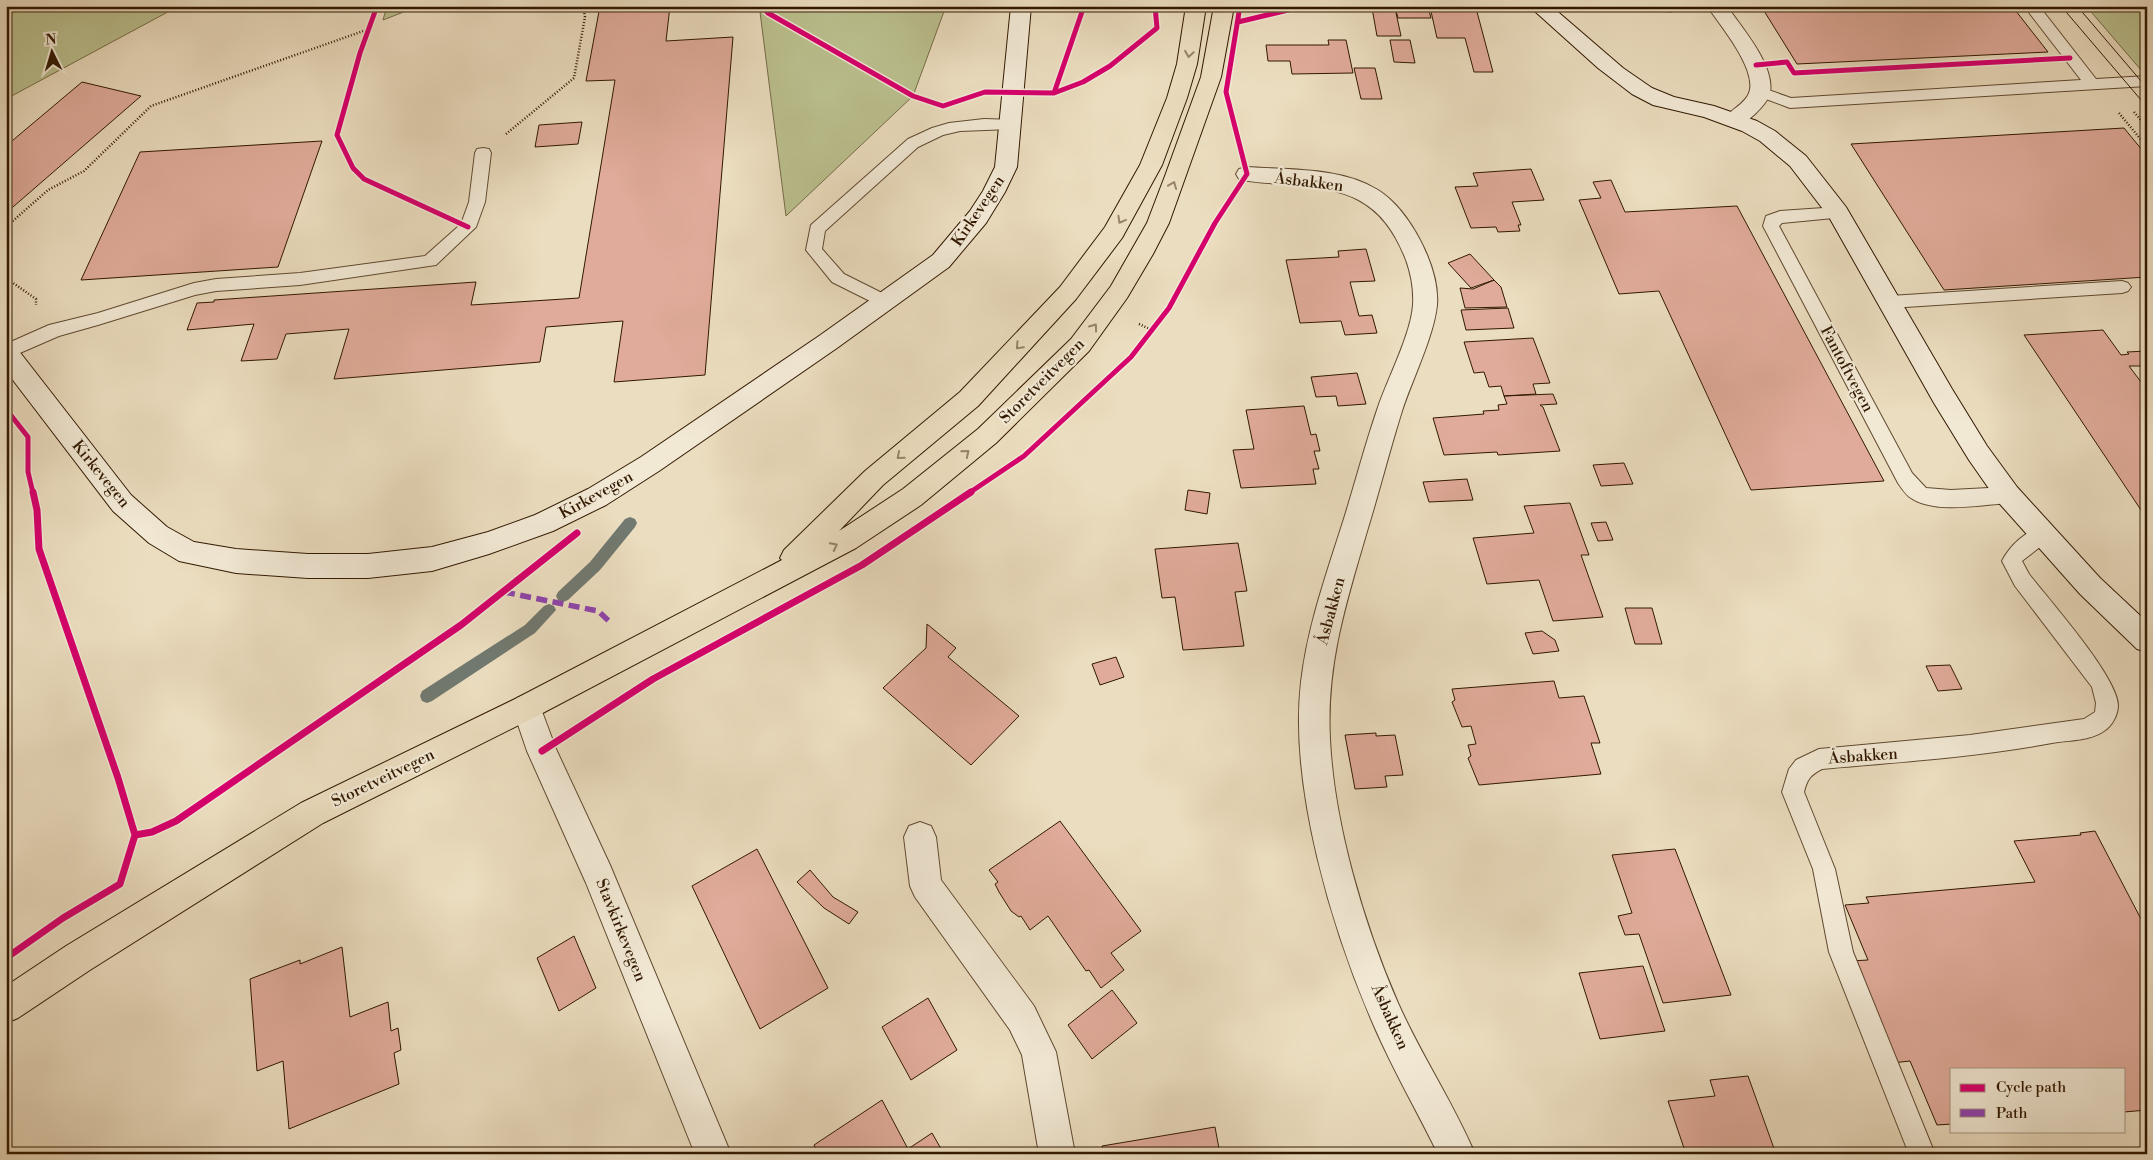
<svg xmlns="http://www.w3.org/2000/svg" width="2153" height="1160" font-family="'Libre Bodoni',serif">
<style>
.green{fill:#bbc08f;stroke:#766c48}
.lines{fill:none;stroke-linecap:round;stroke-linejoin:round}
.stream{fill:#717970;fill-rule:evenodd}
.building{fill:#e0ab9a;stroke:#311800}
.lane-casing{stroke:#604930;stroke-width:2}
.street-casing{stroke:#604930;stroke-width:2}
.secondary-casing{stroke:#311800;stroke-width:2}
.primary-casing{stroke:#311800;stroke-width:2}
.path-far1{stroke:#311800;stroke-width:2.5;stroke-dasharray:1 2;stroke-linecap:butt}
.path{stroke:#311800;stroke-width:4;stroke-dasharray:1 2.5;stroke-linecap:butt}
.lane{fill:#f2e9d5;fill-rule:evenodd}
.street{fill:#f2e9d5;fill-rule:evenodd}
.secondary{fill:#f2e9d5;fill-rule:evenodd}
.primary{fill:#ebddbf;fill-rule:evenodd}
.tram{stroke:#311800;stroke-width:1}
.quiet{stroke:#8e44ad;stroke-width:5.5;stroke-dasharray:11 5.5;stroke-linecap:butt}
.cycleway-far1-casing{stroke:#f2e9d5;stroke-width:8}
.cycleway-casing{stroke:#f2e9d5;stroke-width:10}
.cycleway-far1{stroke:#d6006c;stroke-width:5}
.cycleway{stroke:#d6006c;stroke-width:7}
.oneway{stroke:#978469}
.labels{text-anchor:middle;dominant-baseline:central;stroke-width:4.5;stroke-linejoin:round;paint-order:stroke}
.street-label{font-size:16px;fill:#311800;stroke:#f2e9d5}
</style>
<rect width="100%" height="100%" fill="#ebddbf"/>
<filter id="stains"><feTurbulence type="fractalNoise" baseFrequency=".004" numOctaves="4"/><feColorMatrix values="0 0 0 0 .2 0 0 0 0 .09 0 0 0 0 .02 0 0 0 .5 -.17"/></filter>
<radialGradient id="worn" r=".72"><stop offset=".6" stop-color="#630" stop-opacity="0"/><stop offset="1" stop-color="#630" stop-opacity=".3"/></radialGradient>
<!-- green -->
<path class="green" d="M6,6h180l-9,1 -171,92z
M387,6h32l-36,14z
M751,6h195l-33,90 -127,120 -26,-204z
M2086,6h56l5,5v58l-6,1z"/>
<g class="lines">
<!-- stream -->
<path class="stream" d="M630,517l5,2 2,4 -2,4 -35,43 -32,30 -5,2 -5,-2 -2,-4 2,-4 32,-30 35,-43z
M549,604l5,2 2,4 -21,23 -103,68 -5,2 -5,-2 -2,-5 2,-5 103,-66 19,-19z"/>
</g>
<!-- building -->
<path class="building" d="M600,6h70l-4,35 67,-4 -28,338 -91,7 9,-61 -77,6 -6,35 -206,17 15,-50 -63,5 -9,25 -36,2 13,-37 -67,6 10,-27 17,-1v-2l262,-18 -5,23 108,-7 36,-218 -29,1z
M1638,6h33l1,6 -33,-2z
M1761,6h251l36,46 -251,12z
M1395,7h33l3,11h-33z
M1430,7l46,1 17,64h-19l-9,-34h-28z
M1372,8h23l6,28h-24z
M1328,40h18l7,33 -61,1 -2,-13h-22l-2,-16h63z
M1390,40h20l5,23 -21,-1z
M1354,68h21l7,31h-21z
M82,82l59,14 -135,117v-67z
M582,122l-4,22 -43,3 4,-22z
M2124,128l23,28v121l-203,13 -93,-146z
M322,141l-44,126 -197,13 59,-128z
M1531,169l13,31 -32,2 9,23h-3l2,6 -22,1 -2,-5 -25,1 -16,-41 23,-1 -5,-13z
M1611,180l14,32 112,-6 147,275 -133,9 -92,-199 -40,3 -40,-94 22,-2 -8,-16z
M1366,249l9,32 -25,1 9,34 13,-1 5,18 -32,2 -4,-14 -41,2 -14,-63 53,-3 -1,-6z
M1470,254l24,26 -23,8 -23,-25z
M1494,280l7,7 6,20 -42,1 -5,-20 13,1z
M1508,308l6,20 -48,2 -5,-20z
M2103,330l18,25 8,-1 -2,-2 20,-1v15h-18l18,24v129l-123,-184z
M1533,338l17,45 -17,1 3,10 -32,2 -3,-10 -12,1 -5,-15 -10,1 -10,-31z
M1357,373l9,31 -28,2 -2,-10 -20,1 -5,-20z
M1553,394l4,10 -17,1 3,2 17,44 -62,4 -1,-3 -53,3 -11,-37 51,-4 -1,-3 16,-1 -1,-5 9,-1 -3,-8z
M1304,406l7,29 5,-1 4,17h-6l5,18h-6l3,15 -75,4 -8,-38 21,-1 -8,-39z
M1624,463l9,21 -32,2 -8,-21z
M1467,479l6,21 -44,2 -6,-20z
M1188,490l22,3 -3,21 -22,-4z
M1570,503l19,52h-8l22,62 -50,4 -14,-41 -52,4 -14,-46 61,-5 -10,-27z
M1606,522l7,18 -15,1 -7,-18z
M1238,543l9,48 -12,1 9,54 -61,4 -8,-53 -13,1 -7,-49z
M1625,608h27l10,36h-27z
M927,624l29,24 -8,9 71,59 -48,49 -88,-77 43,-40z
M1542,631l13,9 4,11 -26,3 -8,-21z
M1116,657l8,20 -24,8 -8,-21z
M1950,665l12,24 -24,2 -12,-25z
M1554,681l5,17 25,-2 16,47h-9l10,31 -122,11 -11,-27 3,-2 -3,-11 8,-1 -5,-18 -9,1 -10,-25 3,-2 -3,-11z
M1376,733v3l19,-1 8,40 -18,1 2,11 -32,2 -10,-54z
M1060,821l81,110 -30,22 13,17 -23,18 -12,-18 -3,1 -38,-55 -18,14 -9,-14 -2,1 -8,-6 -12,-19 -4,-8 3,-2 -9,-12z
M2095,831l46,88h6v191l-23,2v-43h-172v55l-15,1 -27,-64 -18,2 -42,-102 18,-1 -23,-55 24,-2 -3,-6 169,-15 -21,-41 67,-6 -1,-2z
M757,849l71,139 -68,41 -68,-143z
M1675,849l56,146 -68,8 -24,-69 -14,1 -7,-19 14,-3 -20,-58z
M810,870l23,27 25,15 -9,12 -25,-16 -27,-26z
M574,936l22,52 -37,23 -22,-53z
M342,947l8,70 38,-15 3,29 7,-3 3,22 -7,3 5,31 -110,45 -6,-68 -26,10 -7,-92 50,-19v4z
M1643,966l22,65 -65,8 -21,-66z
M1112,990l25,33 -45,36 -24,-34z
M928,998l29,52 -46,30 -29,-53z
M1748,1076l28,78h-90l-18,-53 47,-5 -5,-16z
M882,1100l26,49 24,-16 12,21h-126l-4,-9z
M1215,1127l5,27h-116l-2,-8z"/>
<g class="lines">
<!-- lane casing -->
<g class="lane-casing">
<path id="lane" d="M2024,6h15l57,73 51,-3v10l-357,22 -35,-13 -3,-3 3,-3 5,-2 31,11 290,-18z
M984,119l32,1 3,4 -3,4 -5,1 -51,2 -17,4 -25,12 -93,84 -3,18 22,25 46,23 3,4 -3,4 -6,2 -6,-2 -46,-23 -26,-32 5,-25 97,-86 24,-11 17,-5z
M483,148l6,1 2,4 -6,49 -9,25 -40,38 -136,20 -84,6 -21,4 -97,30 -39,11 -53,23v-15l43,-19 49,-12 96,-30 22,-4 84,-6 125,-17 36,-32 8,-22 6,-49 2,-4z
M1838,207l6,2 2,4 -2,4 -62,6 -3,3 133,247 14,15 25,2 57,-3 7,2 3,6 -3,6 -7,2c-27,2 -74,11 -97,-5 -5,-3 -9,-9 -13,-15l-135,-257 3,-10 14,-5z
M2122,281l6,2 3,4 -3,4 -6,2 -232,15 -6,-2 -3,-4 3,-4 6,-2z
M2042,526l7,2 3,6 -3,6 -27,21 7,13c20,26 88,102 89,131 0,10 -6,21 -14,26 -14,10 -35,9 -52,12 -76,14 -153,19 -230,26 -12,6 -15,11 -18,23l31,77 18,83 82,202h-26l-80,-202 -16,-83 -31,-77 7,-23 7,-9 23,-11 151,-14 114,-16 11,-7 1,-9 -4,-16 -77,-101 -13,-25c8,-16 23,-29 40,-35z"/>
</g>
<!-- street casing -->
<g class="street-casing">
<path id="street" d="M1707,6h20c14,21 48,59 43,86 -1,8 -9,16 -15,22 -9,8 -15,13 -27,10l-4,-5c7,-10 21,-15 25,-26 9,-23 -29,-68 -42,-87z
M1247,167c42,3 94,0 131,23 32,20 62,78 59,115 -3,31 -25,75 -35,106 -12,38 -22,78 -34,117 -21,72 -42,135 -38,211 4,85 34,186 68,264 23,52 55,99 77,151h-37c-21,-43 -45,-84 -64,-128 -42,-96 -85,-239 -73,-344 6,-53 24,-104 40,-154 13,-40 23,-81 37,-121 10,-29 33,-73 35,-102 1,-16 -2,-31 -7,-45 -24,-63 -61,-71 -121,-76 -15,-1 -31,-1 -46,-5l-3,-5 3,-5z
M527,694l10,4 19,51 54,116 121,289h-36l-109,-271 -59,-132 -15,-44 5,-9z
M920,822l11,4 5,11 5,43 93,126 22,46 19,102h-36l-17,-99 -12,-25 -95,-133 -5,-11 -6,-49 5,-11z"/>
</g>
<!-- secondary casing -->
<g class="secondary-casing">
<path id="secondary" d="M1011,6h20l-14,161 -12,25 -19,31 -37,44 -112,81 -178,123 -53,34 -53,26 -64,23 -57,17 -64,7h-60l-72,-5 -57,-12 -30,-18 -36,-32 -107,-140v-27l9,2 116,149 36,32 27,15 42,7 72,5h60l64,-7 56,-15 47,-17 53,-26 53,-32 178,-121 114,-81 37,-44 13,-20 12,-24z
M1529,6h22l72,62 29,20 22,9 40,9 43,15 18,10 31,25 40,51 106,182 35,57 30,41 83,91 47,44v30l-10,-3 -57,-55 -81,-91 -30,-43 -35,-57 -105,-186 -39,-51 -30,-25 -18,-10 -38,-14 -51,-12 -21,-11 -34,-26z"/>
</g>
<!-- primary casing -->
<g class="primary-casing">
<path id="primary" d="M1186,6h20l-9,58 -10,34 -25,67 -40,73 -46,61 -98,107 -95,79 -44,46 64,-42 75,-60 93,-90 40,-53 36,-63 18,-47 36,-99 13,-71h20l-13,71 -52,146 -16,31 -26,44 -38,53 -93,92 -75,62 -65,43 -319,168 -214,107 -233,147 -72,48 -12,5v-37l60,-40 235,-143 216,-105 265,-138 -2,-2 4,-8 81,-79 95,-79 100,-105 45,-60 35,-62 27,-67 10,-34z"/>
</g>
<!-- path-far1 -->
<path class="path-far1" d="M377,6l-17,47 -23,82 16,33 11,11 73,33
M761,6l7,7 145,83 18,5
M374,14l16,-8
M1269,14l3,-8
M1258,17l47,-11
M1054,92l30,-86
M1049,93c28,0 87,-47 108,-65l-2,-22
M2134,112l13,15
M2119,113l28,34
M1233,120l6,23
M506,134l68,-56 11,-61 -2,-11
M6,227l42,-37 36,-19 67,-65 218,-77
M6,278l30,21v6
M1139,324l13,6
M1014,463l10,-7 107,-99 38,-49 46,-85 15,-23"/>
<!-- path -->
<path class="path" d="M574,730l24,-16"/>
<!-- lane -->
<use href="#lane" class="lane"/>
<!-- street -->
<use href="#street" class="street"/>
<!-- secondary -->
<use href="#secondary" class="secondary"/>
<!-- primary -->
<use href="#primary" class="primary"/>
<!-- tram -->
<path class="tram" d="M2061,6l86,101
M2077,6l70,82"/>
<!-- quiet -->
<path class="quiet" d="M504,592l94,19 14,13"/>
<!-- cycleway-far1 casing -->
<g class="cycleway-far1-casing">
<path id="cycleway-far1" d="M377,6l-17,47 -23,82 16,33 11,11 104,48
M761,6l7,7 145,83 30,10 42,-14 69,1 29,-11 27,-16 47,-38 -2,-22
M1238,22l67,-16
M1756,65l31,-3 7,11 276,-15
M1054,93l30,-87
M6,409l22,28v35l5,21
M969,493l55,-37 107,-99 38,-49 46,-85 32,-49 -21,-82 14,-86"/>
</g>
<!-- cycleway casing -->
<g class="cycleway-casing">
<path id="cycleway" d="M542,751l111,-72 209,-114 109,-73
M135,835l17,-3 24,-11 285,-196 116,-92
M6,958l57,-40 57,-34 15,-49 -17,-57 -79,-229 -2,-39 -4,-18"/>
</g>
<!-- cycleway-far1 -->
<use href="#cycleway-far1" class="cycleway-far1"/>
<!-- cycleway -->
<use href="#cycleway" class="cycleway"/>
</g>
<!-- one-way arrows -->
<defs><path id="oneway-chevron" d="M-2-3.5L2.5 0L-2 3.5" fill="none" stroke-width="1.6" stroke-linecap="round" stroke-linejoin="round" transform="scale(1.25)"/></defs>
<g class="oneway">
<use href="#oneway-chevron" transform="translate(1189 54) rotate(99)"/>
<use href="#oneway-chevron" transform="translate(1173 185) rotate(-68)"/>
<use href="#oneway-chevron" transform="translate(1121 220) rotate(119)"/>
<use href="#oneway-chevron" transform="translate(1094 327) rotate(-54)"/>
<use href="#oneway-chevron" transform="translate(1019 346) rotate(133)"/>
<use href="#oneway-chevron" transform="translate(966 453) rotate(-39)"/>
<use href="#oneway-chevron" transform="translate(900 456) rotate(140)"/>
<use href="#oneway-chevron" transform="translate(834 546) rotate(-27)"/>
</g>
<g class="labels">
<!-- street labels -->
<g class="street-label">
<text transform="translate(1309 182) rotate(7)">Åsbakken</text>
<text transform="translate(978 211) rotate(-56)">Kirkevegen</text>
<text transform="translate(1847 369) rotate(62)">Fantoftvegen</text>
<text transform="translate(1042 381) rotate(-45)">Storetveitvegen</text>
<text transform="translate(101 474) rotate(51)">Kirkevegen</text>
<text transform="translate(596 495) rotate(-29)">Kirkevegen</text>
<text transform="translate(1331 611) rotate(-75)">Åsbakken</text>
<text transform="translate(1863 756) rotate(-4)">Åsbakken</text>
<text transform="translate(383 778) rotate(-26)">Storetveitvegen</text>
<text transform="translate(621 930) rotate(68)">Stavkirkevegen</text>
<text transform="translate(1390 1017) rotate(66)">Åsbakken</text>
</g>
</g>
<!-- margin -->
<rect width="2153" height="1160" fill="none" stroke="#ebddbf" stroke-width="25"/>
<rect x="8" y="8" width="2138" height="1145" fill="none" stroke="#311800" stroke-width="2.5"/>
<rect x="12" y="12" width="2128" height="1135" fill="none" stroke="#311800"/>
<!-- legend -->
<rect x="1950" y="1068" width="175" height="65" fill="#f2e9d5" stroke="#a59580"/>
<rect x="1960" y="1084" width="25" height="8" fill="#d6006c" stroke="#a59580"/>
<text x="1996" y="1092" font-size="15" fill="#311800">Cycle path</text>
<rect x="1960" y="1109" width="25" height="8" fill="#8e44ad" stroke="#a59580"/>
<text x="1996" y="1118" font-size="15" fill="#311800">Path</text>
<!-- north arrow -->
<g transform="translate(52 52) rotate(355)" stroke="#f2e9d5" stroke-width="4" paint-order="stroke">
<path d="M0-4L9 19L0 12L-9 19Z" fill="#311800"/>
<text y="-8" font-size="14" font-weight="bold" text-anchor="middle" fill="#311800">N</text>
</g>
<rect width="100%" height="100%" filter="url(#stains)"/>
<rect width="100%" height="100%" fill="url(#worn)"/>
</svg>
